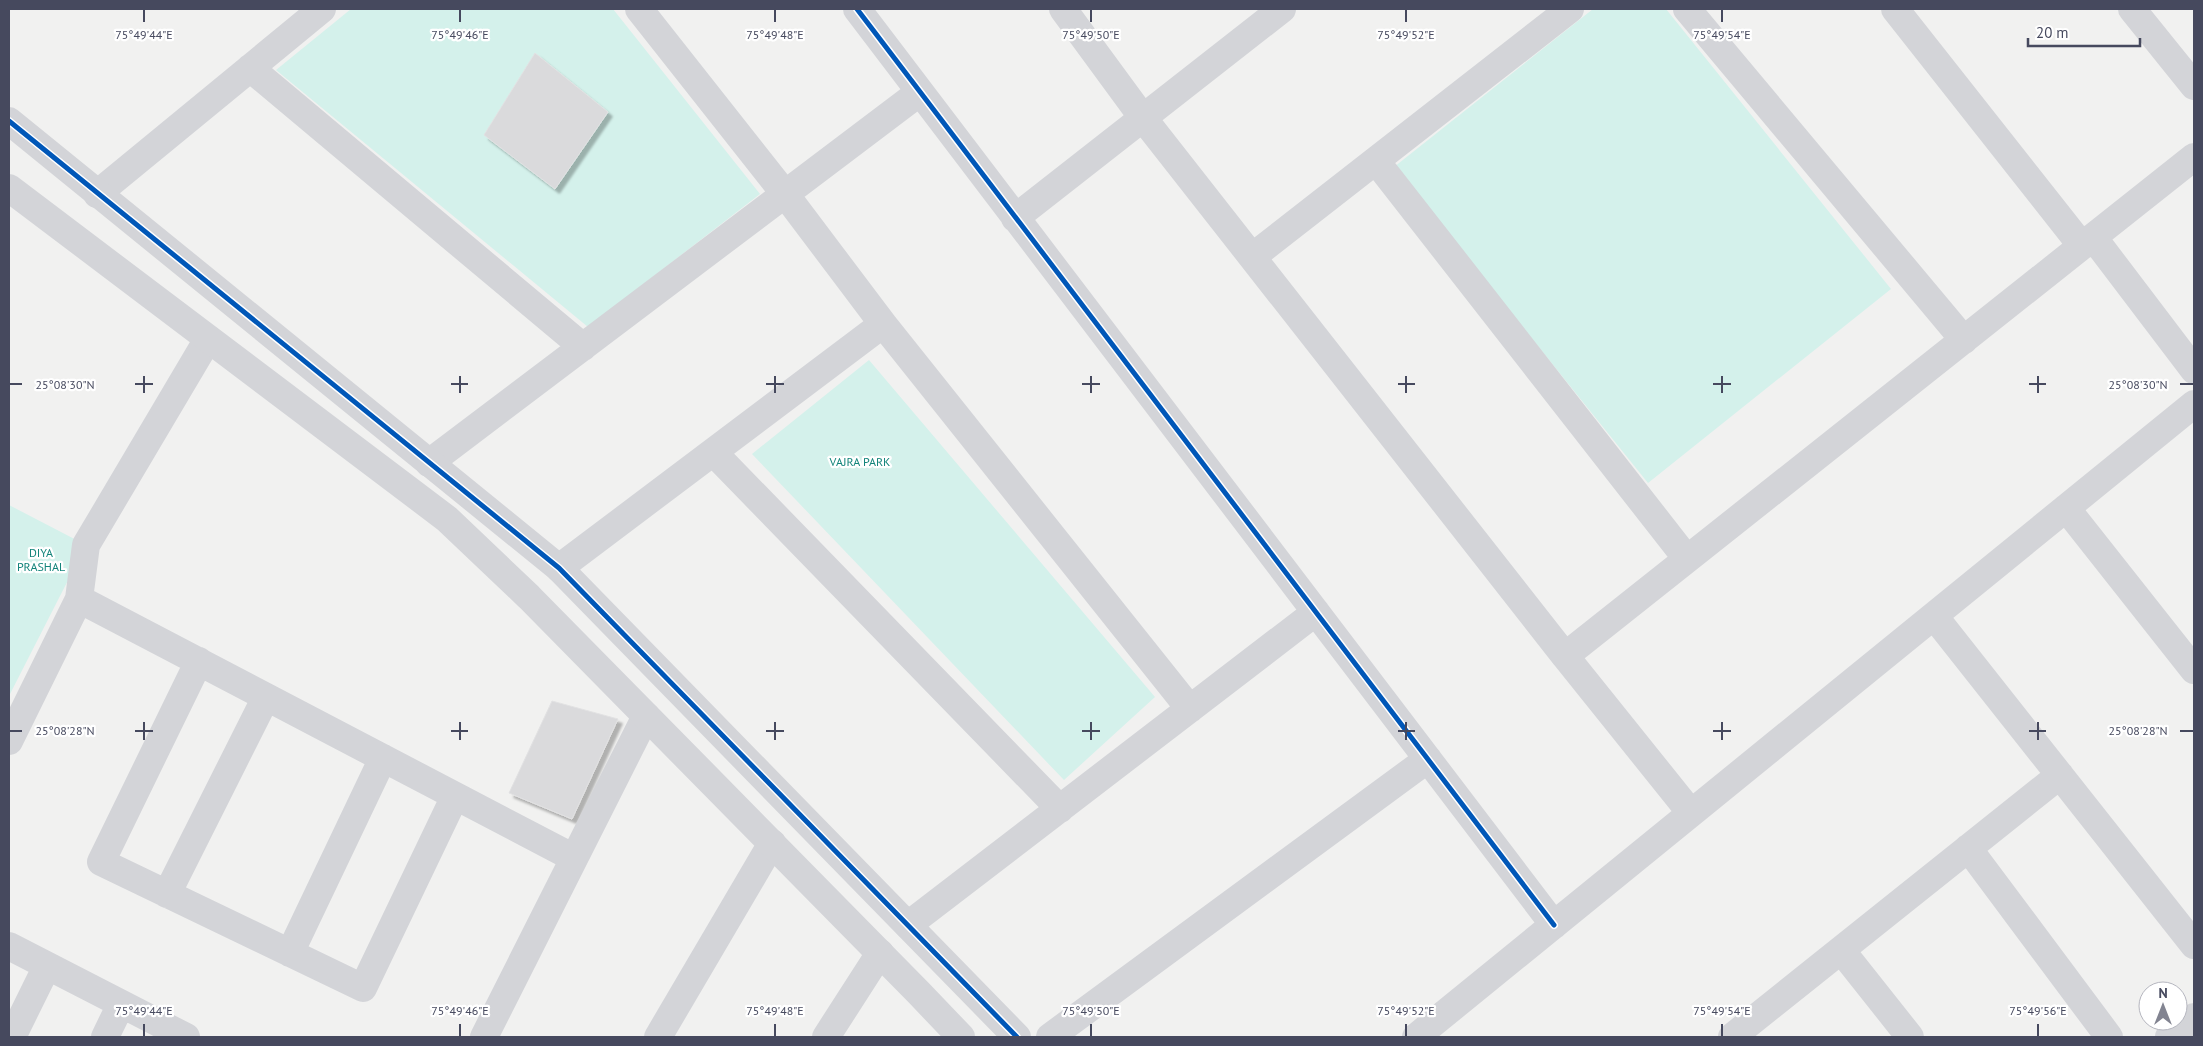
<svg xmlns="http://www.w3.org/2000/svg" width="2203" height="1046" font-family="'PT Sans',sans-serif">
<style>
.green{fill:#d4f1eb}
.building{fill:#dadadc;stroke:#e2e2e3;filter:url(#shadow)}
.lines{fill:none;stroke-linecap:round;stroke-linejoin:round}
.minor{stroke:#d3d4d8;stroke-width:28}
.tertiary{stroke:#d3d4d8;stroke-width:28}
.cycleway-casing{stroke:#fff;stroke-width:8}
.cycleway{stroke:#0057b8;stroke-width:5}
.ticks{fill:none;stroke:#46495e;stroke-width:2}
.labels{text-anchor:middle;dominant-baseline:central;stroke-width:4.5;stroke-linejoin:round;paint-order:stroke}
.park-label{font-size:12px;fill:#13847a;stroke:#fff}
.ticks-label{font-size:12px;text-anchor:middle;fill:#46495e;stroke:#fff;stroke-width:4.5;stroke-linejoin:round;paint-order:stroke}
</style>
<defs>
<filter id="shadow"><feDropShadow dx="4.5" dy="4.5" stdDeviation="1" flood-color="#0004"/></filter>
</defs>
<rect width="100%" height="100%" fill="#f1f1f0"/>
<!-- green -->
<path class="green" d="M351,9h262l147,185 -172,133 -312,-257z
M1593,9h73l225,280 -243,194 -254,-316z
M869,360l286,337 -91,83 -312,-326z
M9,505l77,40 -77,151z"/>
<!-- building -->
<path class="building" d="M535,53l73,59 -53,77 -71,-54z
M552,701l66,18 -46,100 -63,-26z"/>
<g class="lines">
<!-- minor -->
<path class="minor" d="M639,9l146,185 98,130 307,385
M857,9l697,916
M1063,9l80,109 422,538
M1687,9l277,331
M1895,9l187,237
M2132,9l62,77
M250,68l333,279
M1376,161l311,398
M97,194l225,-185
M1015,218l267,-209
M2093,237l101,133
M1252,257l318,-248
M713,452l347,357
M429,463l491,-371
M2066,508l128,162
M559,568l324,-244
M79,599l495,259
M1934,616l260,329
M199,661l-98,201 262,126 92,-192
M9,741l70,-142 7,-54 122,-206
M1691,813l-126,-157 629,-499
M1968,848l141,189
M167,894l99,-197
M908,925l408,-313
M9,946l177,91
M1841,950l69,87
M290,953l93,-195
M12,1037l35,-71
M105,1037l16,-33
M484,1037l162,-321
M658,1037l114,-194
M826,1037l54,-84
M1050,1037l378,-278
M1416,1037l778,-633
M1732,1037l328,-262
M2169,1037l25,-20"/>
<!-- tertiary -->
<path class="tertiary" d="M9,121l550,447 458,469
M9,188l438,331 82,78 390,396 42,44"/>
<!-- cycleway casing -->
<g class="cycleway-casing">
<path id="cycleway" d="M857,9l697,916
M9,121l550,447 458,469"/>
</g>
<!-- cycleway -->
<use href="#cycleway" class="cycleway"/>
</g>
<!-- ticks -->
<path class="ticks" d="M144,10v12M460,10v12M775,10v12M1091,10v12M1406,10v12M1722,10v12M144,376v17M460,376v17M775,376v17M1091,376v17M1406,376v17M1722,376v17M2038,376v17M10,384h12M135,384h18M451,384h17M766,384h18M1082,384h18M1398,384h17M1713,384h18M2029,384h17M2180,384h13M144,722v18M460,722v18M775,722v18M1091,722v18M1406,722v18M1722,722v18M2038,722v18M10,731h12M135,731h18M451,731h17M766,731h18M1082,731h18M1398,731h17M1713,731h18M2029,731h17M2180,731h13M144,1024v12M460,1024v12M775,1024v12M1091,1024v12M1406,1024v12M1722,1024v12M2038,1024v12"/>
<g class="labels">
<!-- park labels -->
<g class="park-label">
<text x="860" y="461">VAJRA PARK</text>
<text x="41" y="552">DIYA<tspan x="41" dy="14">PRASHAL</tspan></text>
</g>
</g>
<g class="ticks-label">
<text x="144" y="39">75°49'44"E</text>
<text x="460" y="39">75°49'46"E</text>
<text x="775" y="39">75°49'48"E</text>
<text x="1091" y="39">75°49'50"E</text>
<text x="1406" y="39">75°49'52"E</text>
<text x="1722" y="39">75°49'54"E</text>
<text x="65" y="389">25°08'30"N</text>
<text x="2138" y="389">25°08'30"N</text>
<text x="65" y="735">25°08'28"N</text>
<text x="2138" y="735">25°08'28"N</text>
<text x="144" y="1015">75°49'44"E</text>
<text x="460" y="1015">75°49'46"E</text>
<text x="775" y="1015">75°49'48"E</text>
<text x="1091" y="1015">75°49'50"E</text>
<text x="1406" y="1015">75°49'52"E</text>
<text x="1722" y="1015">75°49'54"E</text>
<text x="2038" y="1015">75°49'56"E</text>
</g>
<!-- border -->
<rect width="2203" height="1046" fill="none" stroke="#46495e" stroke-width="20"/>
<!-- north arrow -->
<g transform="translate(2163 1006)"><circle r="24" fill="#ffffff" stroke="#b5b6bf"/>
<path d="M0-4L9 19L0 12L-9 19Z" fill="#828491"/>
<text y="-8" font-size="14" font-weight="bold" text-anchor="middle" fill="#46495e">N</text>
</g>
<!-- scale -->
<path d="M2028 38v8h112v-8" fill="none" stroke="#46495e" stroke-width="2.5"/>
<text x="2036" y="38" font-size="15" fill="#46495e" stroke="#ffffff" stroke-width="4" paint-order="stroke">20 m</text>
</svg>
